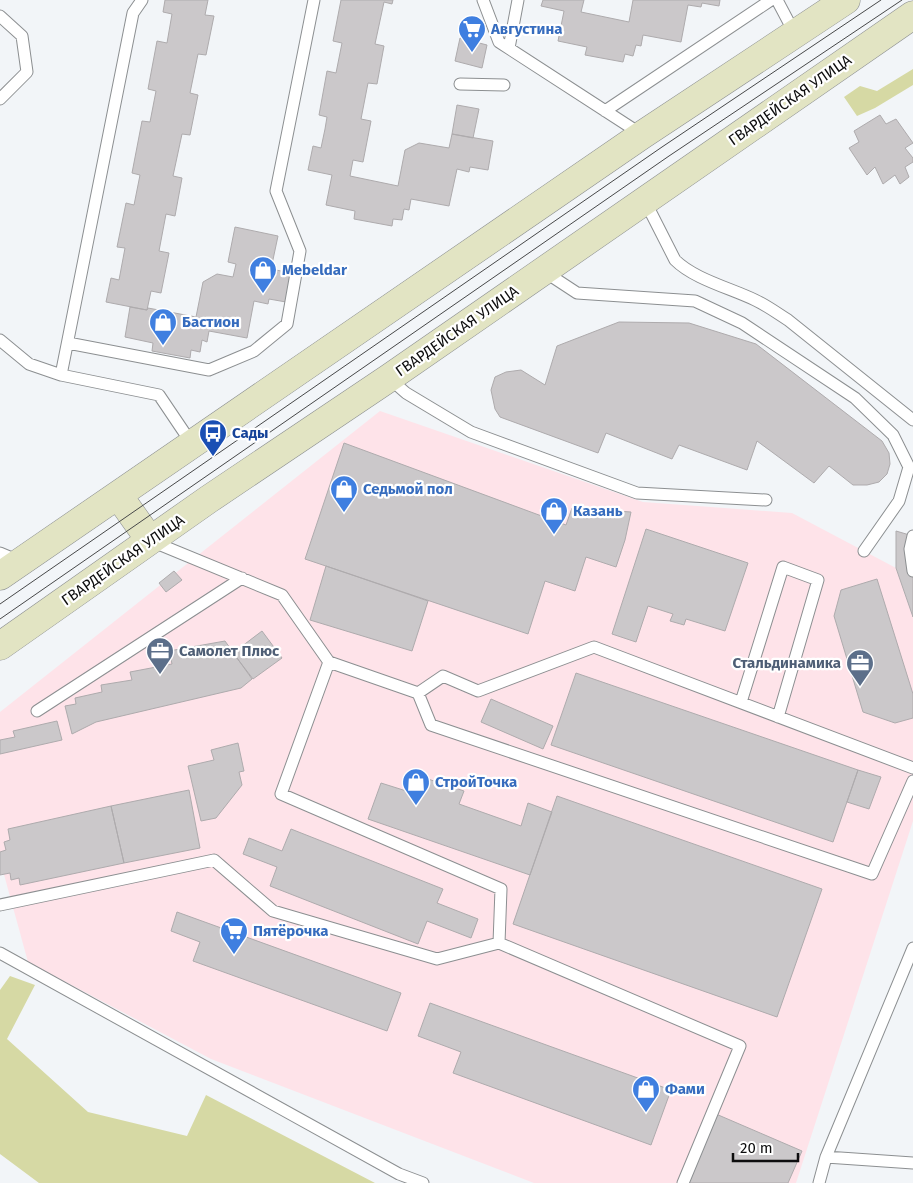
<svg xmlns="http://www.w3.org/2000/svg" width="913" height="1183" font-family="'Fira Sans',sans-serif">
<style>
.industrial{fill:#fee3e9}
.green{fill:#d6d9a4}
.building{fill:#cbc8ca;stroke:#aeabad}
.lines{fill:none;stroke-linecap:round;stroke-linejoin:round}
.service-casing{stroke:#8c8f91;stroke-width:13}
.secondary-casing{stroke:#8c8f91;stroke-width:29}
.service{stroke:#fff;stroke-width:11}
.secondary{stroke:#e2e4c3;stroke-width:28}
.tram{stroke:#474849;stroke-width:1}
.labels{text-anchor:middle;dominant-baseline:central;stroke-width:4.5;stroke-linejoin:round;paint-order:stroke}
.shop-label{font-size:15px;font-weight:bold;fill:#366cbe;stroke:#fff;text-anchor:start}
.street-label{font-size:15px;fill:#0d0d0e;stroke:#fff}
.transit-label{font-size:15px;font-weight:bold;fill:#164399;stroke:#fff;text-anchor:start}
.service-label{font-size:15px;font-weight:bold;fill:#4e5e75;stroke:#fff;text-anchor:start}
</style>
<rect width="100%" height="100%" fill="#f2f5f8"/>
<!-- industrial -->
<path class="industrial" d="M380,411l263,91 149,11 104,55 17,49v204l-117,362h-262l-323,-124 -183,-97 -28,-102v-148z"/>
<!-- green -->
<path class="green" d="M913,69v16l-38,23 -18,8 -13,-19 16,-11 17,5z
M10,976l25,9 -28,54 81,73 99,24 19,-41 169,88h-336l-39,-29v-164z"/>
<!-- building -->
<path class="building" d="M165,0h43l-3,15 9,1 -8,39 -8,-1 -8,39 8,2 -8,40 -8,-1 -9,42 9,2 -7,38 -9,-2 -7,37 10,2 -8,40 -10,-2 -4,19 -41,-8 5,-24 8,2 6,-32 -8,-1 9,-44 8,2 6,-30 -8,-2 10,-52 8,1 6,-31 -8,-2 9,-48 10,2 5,-29 -9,-2z
M341,0h52l-1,4 -8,-2 -9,42 9,2 -7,38 -9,-1 -7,36 10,2 -8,41 -10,-2 -3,16 48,10 7,-36 14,-7 30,5 3,-14 41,7 -5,29 -18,-3 -1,5 -12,-3 -8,37 -38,-7 -2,11 -5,-1 -2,11 -9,-1 -1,7 -38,-7 1,-8 -29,-6 6,-30 -24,-5 5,-24 8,2 4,-19 2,-12 -8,-2 8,-44 9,2 6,-30 -9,-2z
M543,0h41l-3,12 48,10 4,-22h87l-1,6 -17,-3 -1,4 -13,-2 -7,37 -38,-7 -2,11 -5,-1 -3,11 -8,-2 -2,8 -38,-7 2,-8 -29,-6 6,-30 -23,-5z
M460,38l27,7 -5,23 -27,-7z
M457,105l22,4 -6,29 -21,-4z
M880,115l6,9 10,-5 17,24 -8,5 8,10v4l-8,5 4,10 -9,7 -5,-9 -12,9 -8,-17 -8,8 -18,-27 10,-6 -5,-11z
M235,227l43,9 -7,33 20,4 -5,29 -17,-3 -1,5 -14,-3 -7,37 -38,-7 -2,11 -5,-2 -2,12 -9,-2 -1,8 -38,-7 1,-8 -28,-6 5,-30 17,3 1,-2 48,9 7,-35 14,-8 16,3 3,-13 -8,-2z
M619,322l70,1 67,21 126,97 7,12 1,11 -3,10 -8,8 -12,3h-14l-24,-19 -15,17 -57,-42 -10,29 -68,-25 -7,14 -66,-26 -8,20 -98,-36 -5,-8 -4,-19 4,-13 11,-5 15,-2 24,15 12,-39z
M344,443l222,82 6,-17 59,4 -6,28 -9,27 -30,-10 -11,34 -30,-10 -17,53 -223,-75z
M646,529l102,34 -23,68 -39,-12 -2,6 -14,-4 3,-7 -25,-8 -12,36 -24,-8z
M896,531l17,5v81l-17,-49z
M326,566l102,35 -16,50 -102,-31z
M174,571l8,9 -16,12 -7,-9z
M877,579l36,115v24l-18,5 -32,-11 -29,-96 7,-26z
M262,631l20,27 -29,21 -20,-26z
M225,641l27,38 -11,9 -145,34 -24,12 -7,-28 11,-2 -1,-6 27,-6 -1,-7 31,-5 -2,-8 42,-8 -3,-13z
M576,673l282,97 -25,72 -282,-97z
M491,699l62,27 -10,23 -62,-27z
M57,721l5,19 -62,14v-14l15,-3 -2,-6z
M238,743l6,28 -5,1 3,13 -26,33 -15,3 -13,-55 26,-6 -3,-10z
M858,770l23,7 -12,32 -22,-7z
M425,778l39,13 -5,13 62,22 7,-23 24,9 -22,63 -162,-56 13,-36 38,12z
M189,790l11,58 -76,15 -13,-57z
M557,796l265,93 -45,128 -264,-93z
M111,806l13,57 -104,22 -1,-7 -8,2 -1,-7 -10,2v-23l6,-2 -2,-8 6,-2 -2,-11z
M291,829l152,60 -6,14 41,16 -7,19 -44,-17 -9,23 -148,-58 7,-19 -34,-13 6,-16 33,13z
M177,912l224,81 -14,38 -194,-70 7,-19 -29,-11z
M430,1003l241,87 -20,55 -198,-72 8,-21 -43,-16z
M716,1114l86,37 -14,32h-102z"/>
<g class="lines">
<!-- service casing -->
<g class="service-casing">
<path id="service" d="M142,0l-9,13 -72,362 98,20 33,49
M483,0l16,42 142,92
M777,0l18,34
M0,16l22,20 5,36 -27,27
M509,48l9,-48
M460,84l44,1
M605,111l166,-111
M645,201l30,59c19,19 55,28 80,40 11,5 22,13 33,20l125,100
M545,272l32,21 118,8 47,22 113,75 38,37 16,32 -10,34 -35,50
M0,340l29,24 32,11
M68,343l141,27 45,-19 33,-27 13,-73 -24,-60 38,-191
M389,378l17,15 65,39 166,61 129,7
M913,536l-3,13 3,22
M151,541l131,54 47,67 -48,132 220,95 -2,54 241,103 -57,137
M0,553l19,8
M329,662l89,31 13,32 441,149 41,-93
M418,693l25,-17 35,15 116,-44 319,121
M741,702l42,-135 35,13 -40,137
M37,711l205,-133
M0,905l214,-45 59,51 164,48 62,-16
M0,953l399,221 24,9
M826,1157l87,-209
M819,1183l7,-26 87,6"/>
</g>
<!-- secondary casing -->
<g class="secondary-casing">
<path id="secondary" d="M118,495l32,45
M0,576l642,-441 204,-135
M0,646l209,-147 180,-121 524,-363"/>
</g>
<!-- service -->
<use href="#service" class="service"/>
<!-- secondary -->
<use href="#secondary" class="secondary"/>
<!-- tram -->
<path class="tram" d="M0,604l662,-457 219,-147
M0,619l669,-463 233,-156"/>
</g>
<!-- icons -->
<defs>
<g id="supermarket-pin" transform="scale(1.4375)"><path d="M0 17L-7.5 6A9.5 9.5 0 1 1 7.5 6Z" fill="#3f7fe0" stroke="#fff"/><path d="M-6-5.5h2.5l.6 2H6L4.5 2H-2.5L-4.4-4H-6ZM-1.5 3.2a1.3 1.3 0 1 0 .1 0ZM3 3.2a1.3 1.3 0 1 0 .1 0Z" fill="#fff"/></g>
<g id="shop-pin" transform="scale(1.4375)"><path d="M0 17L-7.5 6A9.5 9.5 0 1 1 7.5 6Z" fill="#3f7fe0" stroke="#fff"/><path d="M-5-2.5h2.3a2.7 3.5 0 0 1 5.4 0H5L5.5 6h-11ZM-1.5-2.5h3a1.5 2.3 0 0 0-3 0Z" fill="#fff"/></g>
<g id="bus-pin" transform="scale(1.4375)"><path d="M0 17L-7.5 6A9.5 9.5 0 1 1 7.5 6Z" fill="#1a4fb4" stroke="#fff"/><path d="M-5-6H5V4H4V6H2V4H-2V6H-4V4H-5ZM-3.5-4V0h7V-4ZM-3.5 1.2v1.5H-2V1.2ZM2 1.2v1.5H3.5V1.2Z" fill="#fff"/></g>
<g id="office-pin" transform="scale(1.4375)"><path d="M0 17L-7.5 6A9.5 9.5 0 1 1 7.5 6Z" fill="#5c6f8a" stroke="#fff"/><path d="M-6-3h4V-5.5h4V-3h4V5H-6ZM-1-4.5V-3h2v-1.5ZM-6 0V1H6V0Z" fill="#fff"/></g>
</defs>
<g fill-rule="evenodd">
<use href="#supermarket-pin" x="472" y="29"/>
<use href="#shop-pin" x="263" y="270"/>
<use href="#shop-pin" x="163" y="322"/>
<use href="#bus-pin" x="213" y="433"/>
<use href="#shop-pin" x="344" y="489"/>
<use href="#shop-pin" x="554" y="511"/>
<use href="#office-pin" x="160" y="651"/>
<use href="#office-pin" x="860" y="663"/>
<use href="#shop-pin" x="416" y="782"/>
<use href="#supermarket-pin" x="234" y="931"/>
<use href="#shop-pin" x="646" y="1089"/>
</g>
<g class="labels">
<!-- shop labels -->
<g class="shop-label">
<text x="491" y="29">Августина</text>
<text x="282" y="270">Mebeldar</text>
<text x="182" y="322">Бастион</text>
<text x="363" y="489">Седьмой пол</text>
<text x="573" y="511">Казань</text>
<text x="435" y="782">СтройТочка</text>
<text x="253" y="931">Пятёрочка</text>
<text x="665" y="1089">Фами</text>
</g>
<!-- street labels -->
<g class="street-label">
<text transform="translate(790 100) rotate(-35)">ГВАРДЕЙСКАЯ УЛИЦА</text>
<text transform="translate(457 331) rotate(-35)">ГВАРДЕЙСКАЯ УЛИЦА</text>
<text transform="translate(123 560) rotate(-35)">ГВАРДЕЙСКАЯ УЛИЦА</text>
</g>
<!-- transit labels -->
<g class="transit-label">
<text x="232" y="433">Сады</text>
</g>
<!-- service labels -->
<g class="service-label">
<text x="179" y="651">Самолет Плюс</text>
<text x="841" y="663" text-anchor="end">Стальдинамика</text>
</g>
</g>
<!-- scale -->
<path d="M733 1153v8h65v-8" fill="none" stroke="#0d0d0e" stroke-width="2.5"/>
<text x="740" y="1153" font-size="15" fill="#0d0d0e" stroke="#ffffff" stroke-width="4" paint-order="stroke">20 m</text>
</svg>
